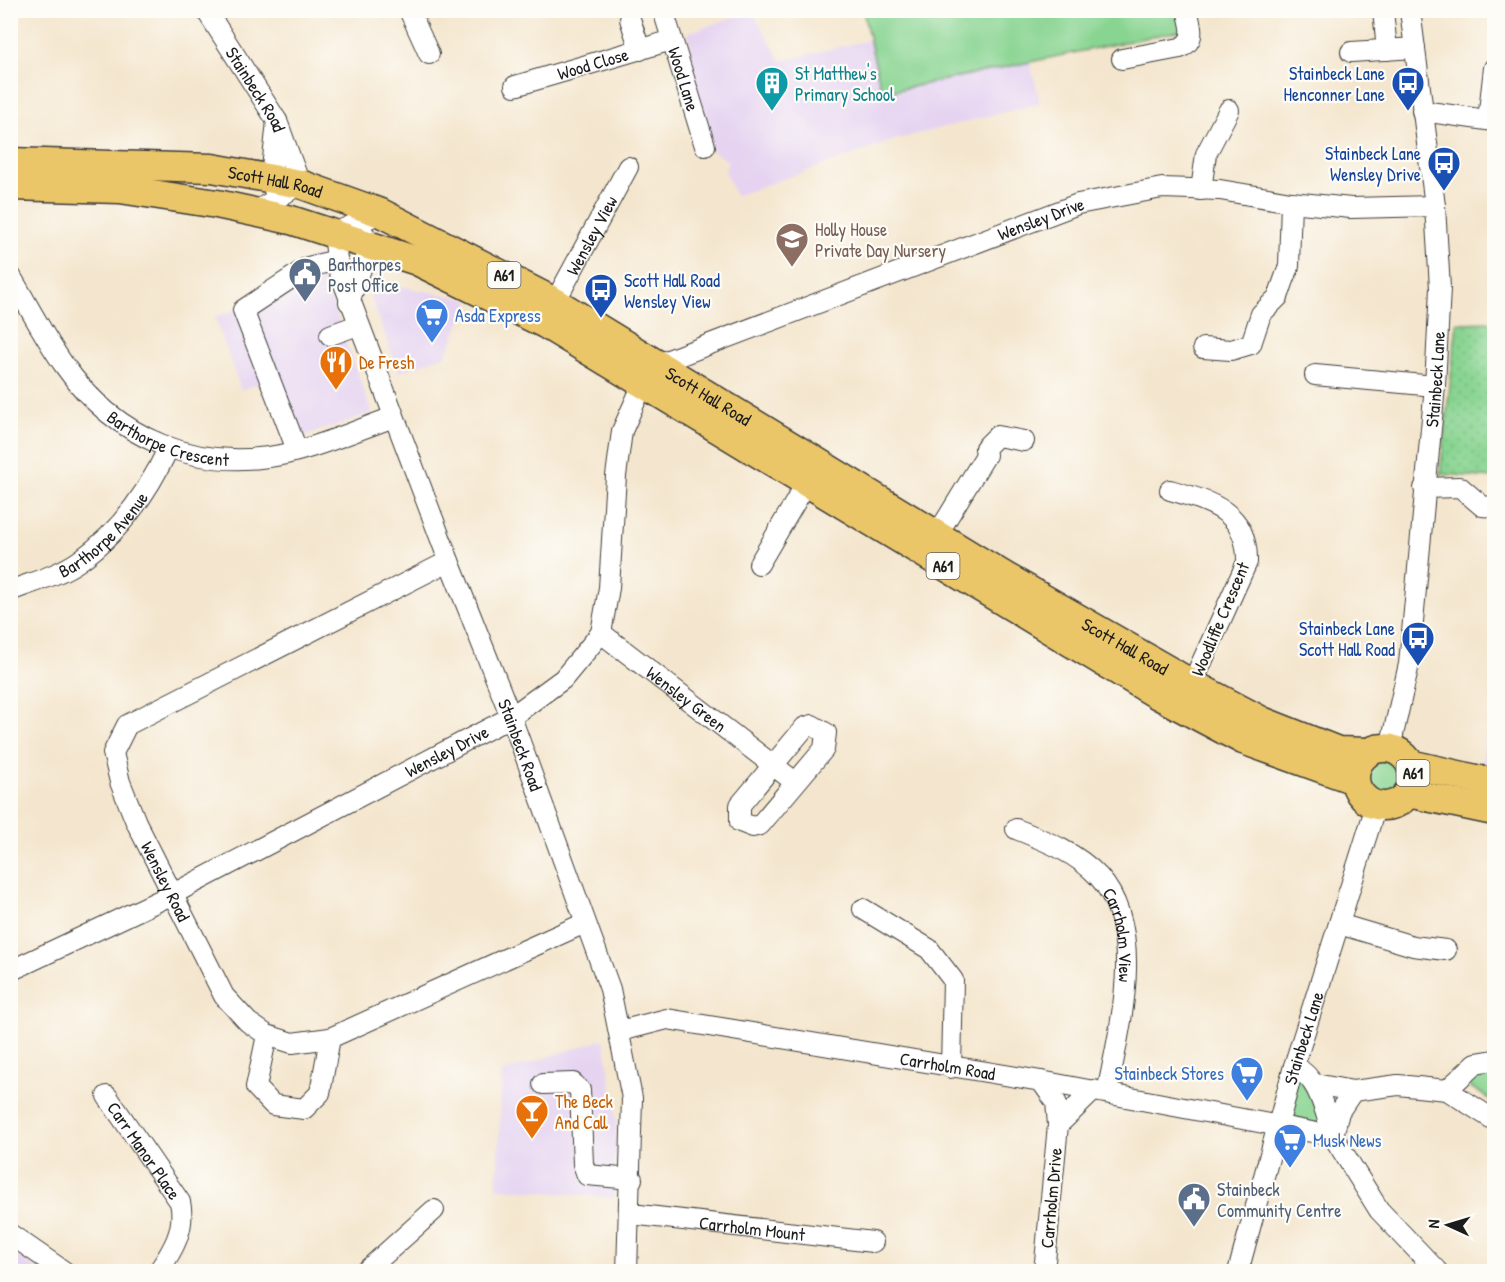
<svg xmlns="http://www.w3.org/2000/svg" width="1505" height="1282" font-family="'Patrick Hand',sans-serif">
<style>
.built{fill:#e5d3f1}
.grass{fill:#88d491;stroke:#527856;stroke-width:1.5}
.park{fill:url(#park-dots);stroke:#527856;stroke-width:1.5}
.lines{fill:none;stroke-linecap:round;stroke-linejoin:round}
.minor-casing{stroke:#3c3a37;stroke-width:22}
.highway-casing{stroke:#3c3a37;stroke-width:31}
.minor{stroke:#fff;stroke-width:20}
.highway{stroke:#ebc669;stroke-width:28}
.labels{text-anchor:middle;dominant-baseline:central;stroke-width:4.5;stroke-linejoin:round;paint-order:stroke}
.shield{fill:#fdfcf7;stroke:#605f5e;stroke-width:1.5}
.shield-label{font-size:16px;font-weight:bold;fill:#1c1c1c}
.street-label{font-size:18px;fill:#1c1c1c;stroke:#fdfcf7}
.culture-label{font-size:18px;fill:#0d838f;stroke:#fdfcf7;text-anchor:start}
.transit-label{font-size:18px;fill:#164399;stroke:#fdfcf7;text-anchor:end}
.education-label{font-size:18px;fill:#785e54;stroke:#fdfcf7;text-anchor:start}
.service-label{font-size:18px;fill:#4e5e75;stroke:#fdfcf7;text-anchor:start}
.shop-label{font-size:18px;fill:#366cbe;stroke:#fdfcf7;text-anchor:start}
.food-label{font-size:18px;fill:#c56008;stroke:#fdfcf7;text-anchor:start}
</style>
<defs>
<pattern id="park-dots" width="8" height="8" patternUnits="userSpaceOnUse" patternTransform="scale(1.5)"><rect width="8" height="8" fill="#88d491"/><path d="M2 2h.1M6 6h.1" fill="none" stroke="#75b57c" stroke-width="1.8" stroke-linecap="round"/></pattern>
</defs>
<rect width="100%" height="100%" fill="#fdfcf7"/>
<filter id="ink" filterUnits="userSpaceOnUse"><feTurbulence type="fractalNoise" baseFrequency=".0167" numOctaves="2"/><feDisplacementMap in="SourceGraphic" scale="12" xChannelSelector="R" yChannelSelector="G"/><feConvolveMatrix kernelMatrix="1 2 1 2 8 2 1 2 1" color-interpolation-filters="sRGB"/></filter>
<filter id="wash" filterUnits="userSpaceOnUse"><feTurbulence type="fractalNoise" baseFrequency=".008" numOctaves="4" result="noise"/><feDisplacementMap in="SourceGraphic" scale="24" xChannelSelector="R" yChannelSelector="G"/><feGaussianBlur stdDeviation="1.35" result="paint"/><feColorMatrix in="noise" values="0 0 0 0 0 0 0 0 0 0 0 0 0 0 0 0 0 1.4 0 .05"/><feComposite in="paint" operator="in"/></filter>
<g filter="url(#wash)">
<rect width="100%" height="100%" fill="#f4e6ce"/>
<!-- built -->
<path class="built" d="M752,11l29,50 88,-21 13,53 148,-32 10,42 -142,36 -163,57 -10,-24 3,-11 -16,-10 -25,-95 4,-11 -4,-12z
M315,255l57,158 -83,28 -25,-59 -23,8 -26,-73 15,-5z
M379,282l91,18 -24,55 -47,17 -29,-77z
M1494,736v32l-12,-3 4,-28z
M604,1039l13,84 -3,75 -117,-10 5,-116z
M10,1250h1l27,21h-27z"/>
<!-- grass -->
<path class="grass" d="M863,11h315l5,19 -301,63z
M1365 776a18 18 0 1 1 36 0a18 18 0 1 1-36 0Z
M1294,1066l39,70 -56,-9z
M1479,1068h15v34l-31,-20z"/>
<!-- park -->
<path class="park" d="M1494,322v156l-54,-4 17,-151z"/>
</g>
<g filter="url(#ink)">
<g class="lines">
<!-- minor casing -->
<g class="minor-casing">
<g id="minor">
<path id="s1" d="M206,10l71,111 23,63 -45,28"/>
<path d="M409,10l20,44"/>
<path id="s2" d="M663,10l42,136"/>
<path d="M1383,10l4,40"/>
<path d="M630,19l10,31"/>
<path d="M1351,52l64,-4"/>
<path d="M1122,59l58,-11c17,-8 11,-22 7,-38"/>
<path id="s3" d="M515,86l157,-46"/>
<path d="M1422,111l72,10"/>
<path d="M1488,120l6,-52"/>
<path d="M274,190l-3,-12 6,-57"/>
<path d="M1201,190l5,-36 23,-44"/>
<path id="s4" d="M381,213l-47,20 4,35 111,293 62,156 99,272 22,109 -5,174"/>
<path id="s5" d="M10,275c18,30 34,62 54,90 52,74 133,108 222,89 36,-8 73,-25 108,-37"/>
<path d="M349,302l21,-58 -5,-9"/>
<path id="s6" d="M555,302l73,-135"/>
<path d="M330,335l28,-10"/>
<path d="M1203,348l28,2 20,-6 10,-30 17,-17 11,-31 2,-64"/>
<path d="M1315,375l120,11"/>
<path d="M297,450l-54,-140 65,-43 29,-7"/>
<path d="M1424,488l36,-1 22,19 12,1"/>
<path d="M1170,490c42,12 78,22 77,72l-55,122"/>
<path d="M937,535l49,-80 -1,-7 12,-12 27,5"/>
<path id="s7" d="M449,561l-322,164 -14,28 7,29 16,40 88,174 24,26 19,13 25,8 38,-5 255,-115"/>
<path d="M759,564l48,-82"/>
<path id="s8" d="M10,591c23,-9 49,-16 69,-30 40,-28 69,-69 89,-112"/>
<path id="s9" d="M601,633l194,149"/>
<path d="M812,725l14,8 -2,16 -64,76 -7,2 -13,-5v-17l65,-78z"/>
<path id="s10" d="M1390,748l19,-84 26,-278 5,-98 -5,-82 -25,-196"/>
<path id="s11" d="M1016,829c30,12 61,24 83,48 48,53 20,153 8,216"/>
<path d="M863,909l66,40 24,31 -2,88"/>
<path d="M1339,924l74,22 33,4"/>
<path id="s12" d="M10,971l161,-76 340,-178 52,-38 38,-46 8,-45 7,-112 6,-45 21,-47 12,-19 423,-161 84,-16 58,2 71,12 60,6 84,-2"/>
<path id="s13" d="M620,1031l47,-12 374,62 292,55 46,74 59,62"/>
<path d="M267,1035l-11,52 17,18 31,4 16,-16 10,-55"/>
<path d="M1294,1066c26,13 30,44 39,70"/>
<path d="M1041,1081l15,21 2,23 -14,147"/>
<path d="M543,1084l30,-1 7,7 3,74 4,11 45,4"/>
<path d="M1315,1084l38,7 45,-6 49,5 47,30"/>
<path d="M1447,1090l29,-27 18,-3"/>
<path id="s14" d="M107,1096l73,106c6,27 -7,48 -22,70"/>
<path d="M1058,1125l36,-35"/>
<path d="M1333,1136l6,-24 14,-21"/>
<path id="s15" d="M631,1214l242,28"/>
<path d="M10,1234l55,38"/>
<path d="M365,1272l69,-62"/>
<path id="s16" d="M1238,1272l56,-206 82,-260"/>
</g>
</g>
<!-- highway casing -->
<g class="highway-casing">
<g id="highway">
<path id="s17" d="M10,162l202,6 88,16 81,29 174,89 449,274 188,108 70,37 76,30 30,1"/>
<path d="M10,186l110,3 97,15 74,16 126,41 128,63 613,371 85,45 111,40"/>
<circle cx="1384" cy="777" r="29"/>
<path d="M1410,764l84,19"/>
<path d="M1408,793l86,18"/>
</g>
</g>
<!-- minor -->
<use href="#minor" class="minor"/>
<!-- highway -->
<use href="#highway" class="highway"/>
</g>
</g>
<!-- icons -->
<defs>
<g id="building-pin" transform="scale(1.725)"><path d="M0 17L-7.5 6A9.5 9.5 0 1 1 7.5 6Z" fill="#0f9aa8" stroke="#fdfcf7"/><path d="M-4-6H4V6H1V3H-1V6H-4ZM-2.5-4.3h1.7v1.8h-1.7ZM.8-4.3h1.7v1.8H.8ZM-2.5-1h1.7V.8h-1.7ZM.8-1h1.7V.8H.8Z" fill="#fff"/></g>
<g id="bus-pin" transform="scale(1.725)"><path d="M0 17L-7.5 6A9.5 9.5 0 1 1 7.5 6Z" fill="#1a4fb4" stroke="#fdfcf7"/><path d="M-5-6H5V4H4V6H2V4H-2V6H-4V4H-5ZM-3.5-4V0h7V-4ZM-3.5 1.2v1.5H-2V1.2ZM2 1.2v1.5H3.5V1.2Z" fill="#fff"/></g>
<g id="school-pin" transform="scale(1.725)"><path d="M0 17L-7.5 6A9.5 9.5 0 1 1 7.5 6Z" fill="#8d6e63" stroke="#fdfcf7"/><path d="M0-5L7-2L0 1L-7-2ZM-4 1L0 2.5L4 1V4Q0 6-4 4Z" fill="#fff"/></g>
<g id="civic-pin" transform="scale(1.725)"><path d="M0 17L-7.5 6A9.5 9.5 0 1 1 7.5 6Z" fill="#5c6f8a" stroke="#fdfcf7"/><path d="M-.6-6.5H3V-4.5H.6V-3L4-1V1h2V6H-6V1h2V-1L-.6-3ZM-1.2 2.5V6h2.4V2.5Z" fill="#fff"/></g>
<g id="supermarket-pin" transform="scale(1.725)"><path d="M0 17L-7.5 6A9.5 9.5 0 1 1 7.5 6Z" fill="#3f7fe0" stroke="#fdfcf7"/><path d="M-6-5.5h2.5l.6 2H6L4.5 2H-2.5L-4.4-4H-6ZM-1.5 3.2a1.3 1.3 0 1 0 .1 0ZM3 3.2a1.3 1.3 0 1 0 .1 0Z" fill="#fff"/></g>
<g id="restaurant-pin" transform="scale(1.725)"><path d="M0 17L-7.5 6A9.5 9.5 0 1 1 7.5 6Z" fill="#e8710a" stroke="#fdfcf7"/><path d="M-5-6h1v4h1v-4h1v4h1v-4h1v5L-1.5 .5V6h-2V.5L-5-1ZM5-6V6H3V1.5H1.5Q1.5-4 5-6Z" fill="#fff"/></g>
<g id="bar-pin" transform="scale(1.725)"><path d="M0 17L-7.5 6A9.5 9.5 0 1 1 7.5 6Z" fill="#e8710a" stroke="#fdfcf7"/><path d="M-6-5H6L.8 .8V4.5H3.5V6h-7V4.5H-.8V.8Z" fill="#fff"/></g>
</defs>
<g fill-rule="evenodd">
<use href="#building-pin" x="772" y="83"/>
<use href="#bus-pin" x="1408" y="83"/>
<use href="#bus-pin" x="1444" y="163"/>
<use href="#school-pin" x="792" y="239"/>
<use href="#civic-pin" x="305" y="274"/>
<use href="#bus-pin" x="601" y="290"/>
<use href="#supermarket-pin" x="432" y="315"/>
<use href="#restaurant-pin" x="336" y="362"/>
<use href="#bus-pin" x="1418" y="638"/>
<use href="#supermarket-pin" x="1247" y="1073"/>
<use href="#bar-pin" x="532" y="1111"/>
<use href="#supermarket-pin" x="1290" y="1140"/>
<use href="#civic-pin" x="1194" y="1199"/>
</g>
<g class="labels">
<!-- shield labels -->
<g class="shield">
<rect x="487.5" y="262" width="33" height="26" rx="4.5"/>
<rect x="926.5" y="553" width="33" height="26" rx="4.5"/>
<rect x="1396.5" y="760" width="33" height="26" rx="4.5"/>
</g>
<g class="shield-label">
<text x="504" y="275">A61</text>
<text x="943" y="566">A61</text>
<text x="1413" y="773">A61</text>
</g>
<!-- street labels -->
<g class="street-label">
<text stroke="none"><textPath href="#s3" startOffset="81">Wood Close</textPath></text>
<text stroke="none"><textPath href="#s2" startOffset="72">Wood Lane</textPath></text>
<text stroke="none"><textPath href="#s1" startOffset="94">Stainbeck Road</textPath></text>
<text stroke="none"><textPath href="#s17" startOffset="267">Scott Hall Road</textPath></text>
<text stroke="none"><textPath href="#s12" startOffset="1376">Wensley Drive</textPath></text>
<text stroke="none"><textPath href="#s6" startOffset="76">Wensley View</textPath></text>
<text stroke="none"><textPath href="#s10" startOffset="372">Stainbeck Lane</textPath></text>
<text stroke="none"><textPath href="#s17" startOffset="753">Scott Hall Road</textPath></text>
<text stroke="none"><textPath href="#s5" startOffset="237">Barthorpe Crescent</textPath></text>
<text stroke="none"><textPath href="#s8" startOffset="111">Barthorpe Avenue</textPath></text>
<text transform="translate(1220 619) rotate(-67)">Woodliffe Crescent</text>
<text stroke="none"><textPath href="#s17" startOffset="1239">Scott Hall Road</textPath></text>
<text stroke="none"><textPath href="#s9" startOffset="108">Wensley Green</textPath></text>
<text stroke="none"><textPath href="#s4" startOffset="597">Stainbeck Road</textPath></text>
<text stroke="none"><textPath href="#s12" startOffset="489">Wensley Drive</textPath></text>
<text stroke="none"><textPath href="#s7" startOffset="532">Wensley Road</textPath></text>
<text stroke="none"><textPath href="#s11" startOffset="160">Carrholm View</textPath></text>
<text stroke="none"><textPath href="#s16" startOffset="243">Stainbeck Lane</textPath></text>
<text stroke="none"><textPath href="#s13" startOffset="333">Carrholm Road</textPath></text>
<text stroke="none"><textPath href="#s14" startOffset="66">Carr Manor Place</textPath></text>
<text transform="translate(1051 1198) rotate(-85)">Carrholm Drive</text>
<text stroke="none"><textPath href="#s15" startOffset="122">Carrholm Mount</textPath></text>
</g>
<!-- culture labels -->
<g class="culture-label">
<text x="795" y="73">St Matthew's<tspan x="795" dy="21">Primary School</tspan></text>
</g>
<!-- transit labels -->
<g class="transit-label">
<text x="1385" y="73">Stainbeck Lane<tspan x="1385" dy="21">Henconner Lane</tspan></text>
<text x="1421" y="153">Stainbeck Lane<tspan x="1421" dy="21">Wensley Drive</tspan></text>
<text x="624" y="280" text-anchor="start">Scott Hall Road<tspan x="624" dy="21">Wensley View</tspan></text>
<text x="1395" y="628">Stainbeck Lane<tspan x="1395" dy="21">Scott Hall Road</tspan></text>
</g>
<!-- education labels -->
<g class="education-label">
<text x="815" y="229">Holly House<tspan x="815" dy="21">Private Day Nursery</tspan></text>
</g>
<!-- service labels -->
<g class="service-label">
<text x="328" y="264">Barthorpes<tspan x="328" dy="21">Post Office</tspan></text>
<text x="1217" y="1189">Stainbeck<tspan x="1217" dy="21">Community Centre</tspan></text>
</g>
<!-- shop labels -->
<g class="shop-label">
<text x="455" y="315">Asda Express</text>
<text x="1224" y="1073" text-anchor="end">Stainbeck Stores</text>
<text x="1313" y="1140">Musk News</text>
</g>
<!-- food labels -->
<g class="food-label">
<text x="359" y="362">De Fresh</text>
<text x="555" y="1101">The Beck<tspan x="555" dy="21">And Call</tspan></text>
</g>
</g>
<!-- margin -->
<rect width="1505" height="1282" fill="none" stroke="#fdfcf7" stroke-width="36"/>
<!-- north arrow -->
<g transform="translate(1448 1225) rotate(274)" stroke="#fdfcf7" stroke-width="4.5" paint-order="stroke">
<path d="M0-4.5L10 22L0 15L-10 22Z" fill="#1c1c1c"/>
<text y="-9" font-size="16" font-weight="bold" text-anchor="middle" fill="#1c1c1c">N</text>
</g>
</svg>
